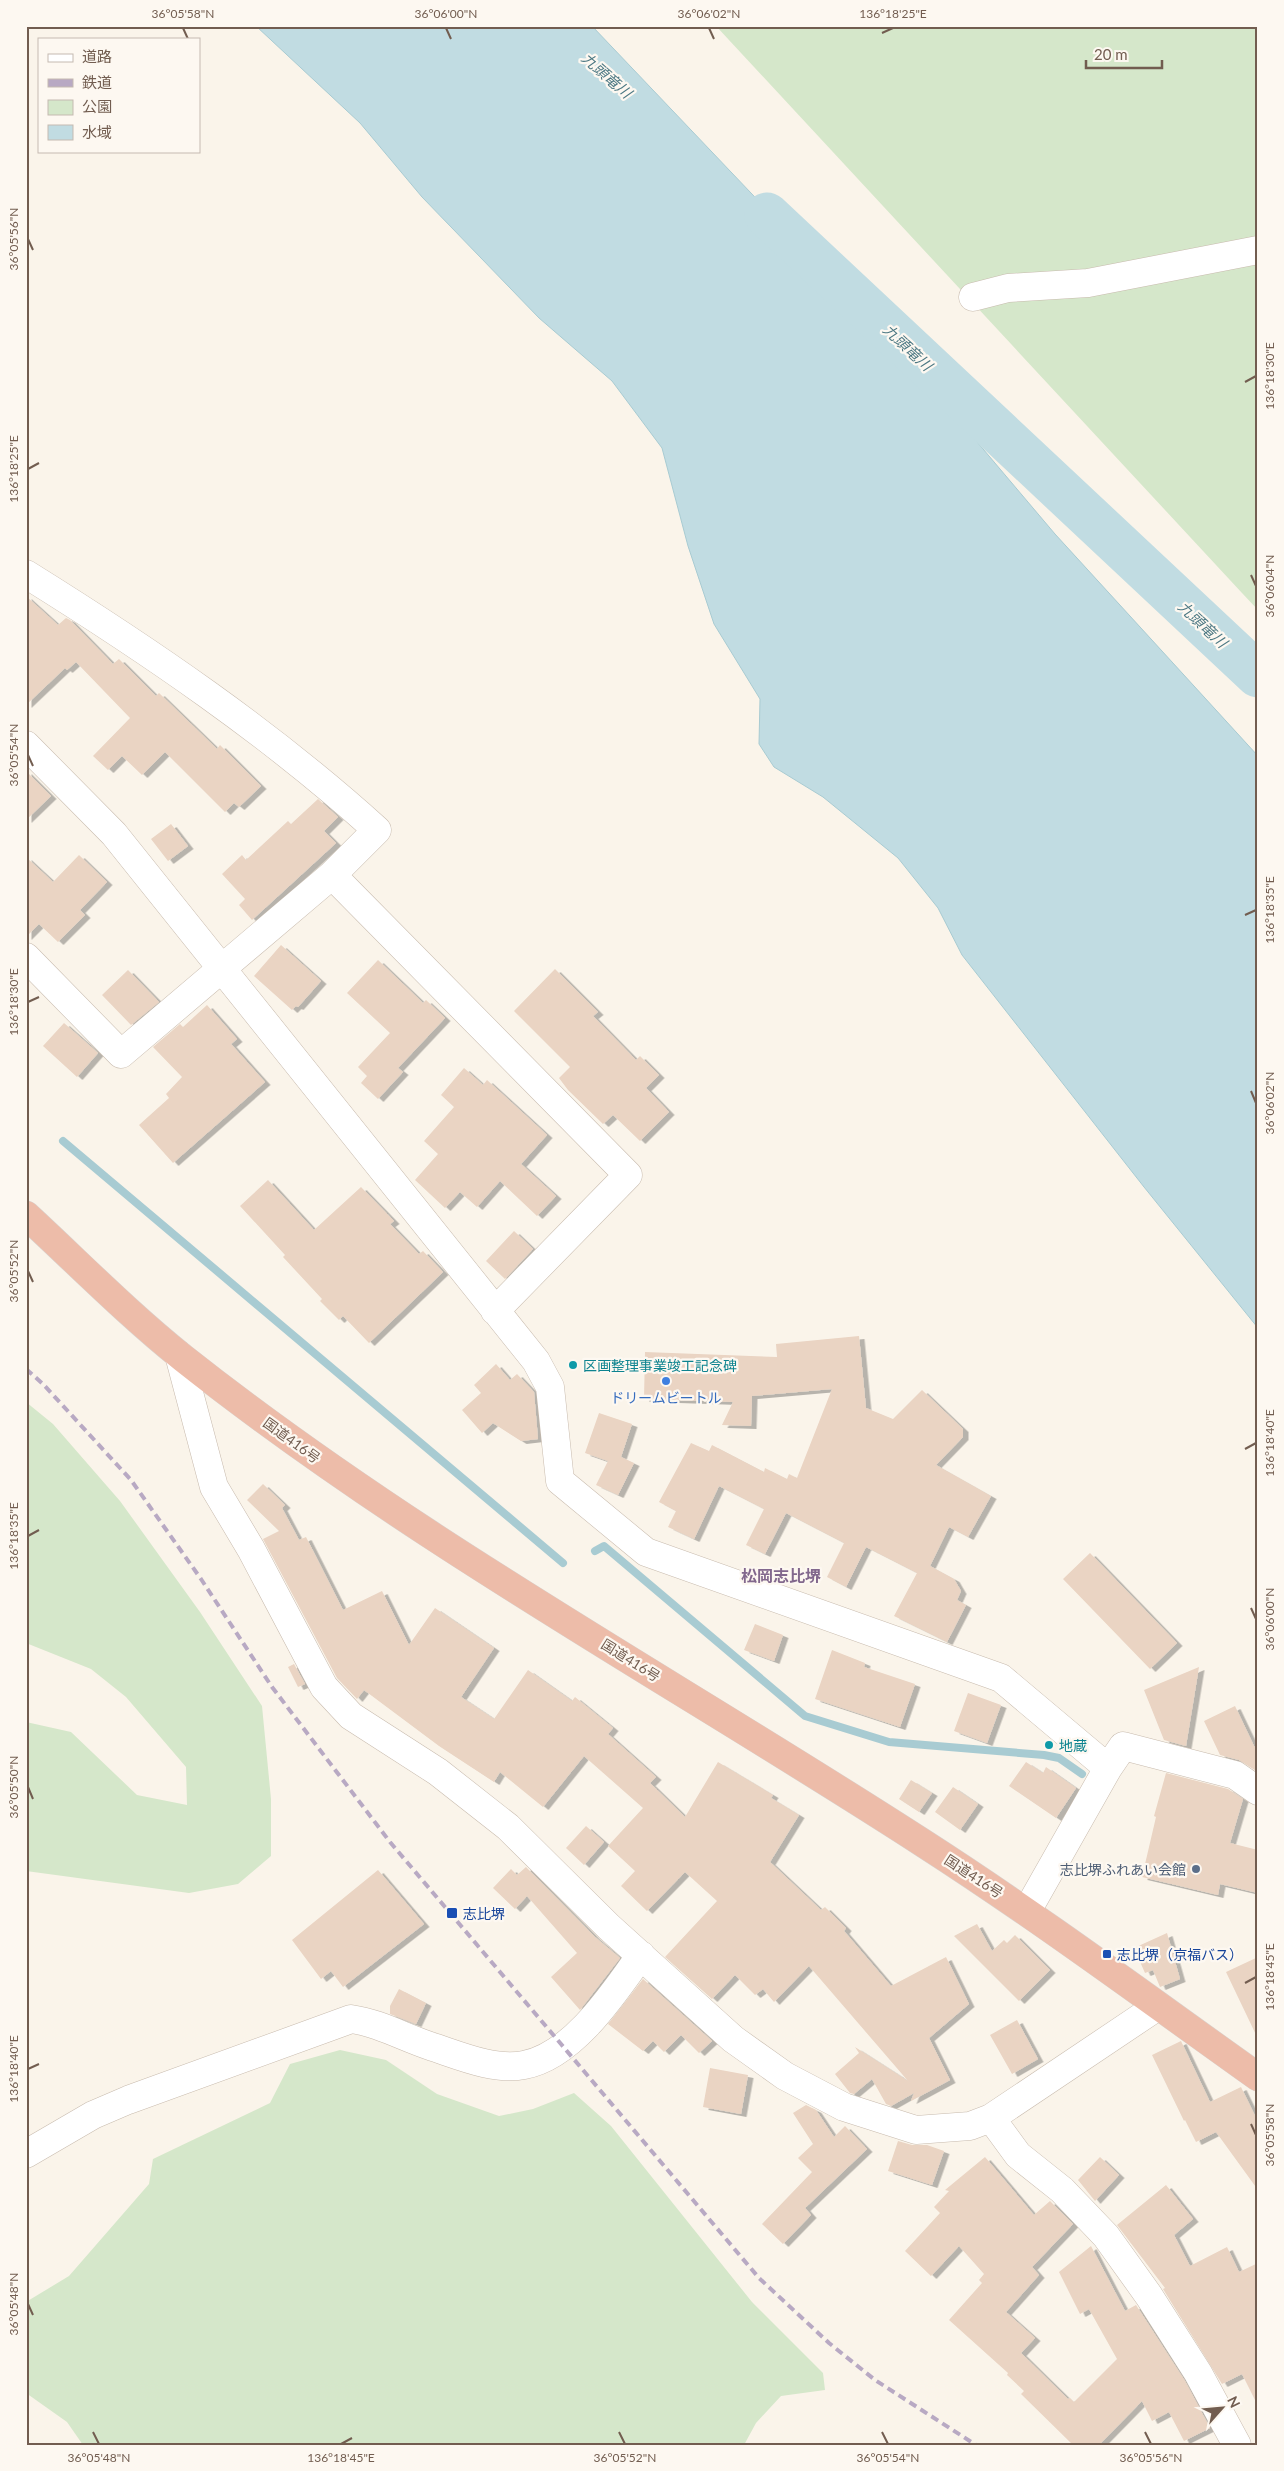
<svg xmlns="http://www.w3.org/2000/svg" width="1284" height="2471" font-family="Lato,'Noto Sans JP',sans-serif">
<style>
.green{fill:#d5e7ca}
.water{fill:#c1dce2;stroke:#a8cbd2}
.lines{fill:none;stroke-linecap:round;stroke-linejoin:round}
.stream{stroke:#a8cbd2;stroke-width:8}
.river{stroke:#c1dce2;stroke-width:45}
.building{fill:#ead4c3;filter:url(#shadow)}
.street-casing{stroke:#c8bbae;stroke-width:29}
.highway-casing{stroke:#d8d2ce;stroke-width:29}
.street{stroke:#fff;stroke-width:28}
.highway{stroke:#edbca9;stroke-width:28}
.rail{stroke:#b8a9c3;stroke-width:4;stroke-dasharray:8 5;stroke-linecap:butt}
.ticks{fill:none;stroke:#725d50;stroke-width:2}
.culture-dot{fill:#0f9aa8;stroke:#fdf8f1;stroke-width:2}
.shop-dot{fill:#3f7fe0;stroke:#fdf8f1;stroke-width:2}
.service-dot{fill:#5c6f8a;stroke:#fdf8f1;stroke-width:2}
.transit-dot{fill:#1a4fb4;stroke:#fdf8f1;stroke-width:2}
.labels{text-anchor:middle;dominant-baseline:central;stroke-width:4.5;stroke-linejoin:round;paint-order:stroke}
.culture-label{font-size:14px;fill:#0d838f;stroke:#fdf8f1;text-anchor:start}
.shop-label{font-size:14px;fill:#366cbe;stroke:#fdf8f1}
.street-label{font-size:14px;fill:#725d50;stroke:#fdf8f1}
.service-label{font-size:14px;fill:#4e5e75;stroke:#fdf8f1;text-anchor:end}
.transit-label{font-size:14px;fill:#164399;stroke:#fdf8f1;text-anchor:start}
.water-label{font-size:15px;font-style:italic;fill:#4c7883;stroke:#fdf8f1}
.quarter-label{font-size:16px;font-weight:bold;fill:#82688d;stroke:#fdf8f1}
.neatline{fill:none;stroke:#725d50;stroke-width:2}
.ticks-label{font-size:12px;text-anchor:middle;fill:#725d50}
</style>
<defs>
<filter id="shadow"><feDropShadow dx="5.5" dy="3" stdDeviation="0" flood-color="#0004"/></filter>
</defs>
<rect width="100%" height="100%" fill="#faf4ea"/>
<!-- green -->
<path class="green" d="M716,26h542v584l-16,-17z
M26,1402l27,22 67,77 80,111 62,94 9,93v57l-33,28 -49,9 -163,-22v-149l45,10 66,63 50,10 -1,-38 -60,-70 -35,-28 -65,-26z
M340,2050l46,10 51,34 62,22 34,-7 41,-16 37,33 141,176 71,71 2,17 -44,6 -25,27 -12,22h-661l-16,-23 -41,-29v-91l43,-26 80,-92 4,-25 117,-56 20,-39z"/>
<!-- water -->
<path class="water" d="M256,26h336l298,313 165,195 203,222v572l-114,-141 -182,-232 -24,-47 -40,-50 -75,-61 -49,-30 -15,-23 1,-45 -46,-75 -26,-78 -26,-98 -50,-67 -73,-63 -117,-121 -62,-74z"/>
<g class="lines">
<!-- stream -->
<path class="stream" d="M63,1141l500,422
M595,1551l9,-5 201,170 84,26 155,13 15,3 23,16"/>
<!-- river -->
<path class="river" d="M767,215l491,460"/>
</g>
<!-- building -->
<path class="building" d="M26,596l32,29 8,-7 4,2 43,44 6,-5 37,37 3,-3 58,56 3,-4 41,41 -22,21 -5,-4 -9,9 -60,-60 -23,23 -20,-19 -14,14 -15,-14 37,-38 -54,-56 -9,8 -2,-2 -39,37z
M26,771l25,25 -25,24z
M318,799l20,18 -14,14 12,12 -84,77 -13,-15 6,-6 -23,-25 20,-19 4,5 42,-39 3,3z
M171,824l17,22 -20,15 -17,-22z
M79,855l28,27 -27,28 5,5 -27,27 -19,-18 -13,13v-80l27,25z
M281,945l40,36 -23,26 -2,-1 -4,4 -38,-34z
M378,960l45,43 3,-3 19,18 -47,50 5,4 -25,27 -17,-16 6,-7 -9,-9 32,-34 -43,-40z
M555,969l43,43 -5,4 43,44 4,-4 19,19 -13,13 23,24 -29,29 -27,-26 -10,9 -35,-34 -9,-12 11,-11 -56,-56z
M128,970l31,32 -28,23 -29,-30z
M207,1005l30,34 -6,5 34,38 -92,81 -34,-38 30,-27 -3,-4 16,-17 -29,-30 27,-23 3,3z
M64,1023l34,30 -21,24 -34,-31z
M464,1068l19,17 4,-5 60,55 -26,29 35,32 -19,20 -37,-35 -23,26 -17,-15 -15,16 -30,-28 23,-26 -14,-13 30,-34 -13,-12z
M268,1180l46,50 47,-43 33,34 -4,3 29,30 4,-3 20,21 -74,71 -26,-27 -4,4 -19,-19 2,-2 -39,-42 2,-2 -45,-49z
M514,1231l19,18 -28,30 -19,-18z
M859,1336l7,72 27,11 29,-29 41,39v8l-27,28 55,31 -23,41 -19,-10 -19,39 24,13 7,12 -4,9 9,5 -19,37 -53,-26 23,-43 -51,-26 -20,40 -19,-10 17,-34 -58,-30 -21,41 -19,-9 18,-36 -45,-23 -25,53 -26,-12 8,-16 -17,-9 32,-59 18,8 3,-6 52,27 1,-4 22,11 2,-5 8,4 35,-89 -80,7 -1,30 -29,-1 11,-23 -89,-3 1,-47 132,5 -1,-13z
M496,1364l14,16 7,-6 17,18 4,47 -17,2 -28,-18 -11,10 -20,-23 19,-17 -7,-8z
M599,1413l33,11 -11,33 13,6 -16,32 -22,-10 12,-24 -23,-8z
M263,1484l22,21 -3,3 17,32 7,-3 37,73 39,-19 27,54 26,-37 59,40 -33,49 33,22 34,-49 44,31 3,-4 38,31 -5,6 48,43 -6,6 35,34 33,-55 55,33 -2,3 28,17 -29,47 51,48 4,-3 21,21 -2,3 47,55 55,-29 23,47 -40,34 21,42 -39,21 3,-8 -23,13 -5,-2 -14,-25 -18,15 -4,-1 -15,-19 24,-21 -4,-6 53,34 -99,-115 -35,36 -11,-13 -8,6 -20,-20 -23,24 -47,-42 52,-56 -32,-29 -38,39 -26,-25 14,-15 -27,-25 35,-38 -59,-52 -41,51 -43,-35 -6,10 -55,-36 -75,-56 -7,9 -20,-21 -74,-139 16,-8 -32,-31z
M1090,1553l87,90 -27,26 -87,-90z
M755,1624l28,11 -9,26 -30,-11z
M832,1650l33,13 -1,4 51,17 -15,43 -85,-28z
M294,1664l11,20 -7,3 -10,-20z
M1199,1667l-13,79 -22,-6 -20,-50z
M968,1693l33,12 -14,38 -33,-12z
M1235,1706l19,40 4,3v23l-19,-12 -19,-5 -16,-34z
M1026,1762l17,11 3,-6 30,21 -20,30 -47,-32z
M1166,1773l62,16 15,10 -13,44 28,7v43l-38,-9 -2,11 -76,-18 14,-60 -2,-1z
M911,1780l21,13 -13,19 -20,-13z
M953,1787l25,17 -18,26 -25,-18z
M586,1826l18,16 -20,23 -18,-17z
M526,1867l69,70 25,21 -40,52 -29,-33 26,-24 -50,-57 -12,13 -22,-21 18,-19 6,6z
M378,1870l46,54 -81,63 -12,-16 -10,8 -29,-39z
M977,1924l15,27 12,-11 3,3 8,-8 35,35 -31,31 -65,-65z
M1167,1933l13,46 -20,8 -7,-17 -8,3 -11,-25z
M1258,1957v82l-32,-67z
M643,1979l69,62 -13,12 -18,-18 -17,17 -11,-11 -10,10 -35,-27z
M399,1989l27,14 -10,21 -26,-10v-8z
M1017,2020l21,39 -26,15 -22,-39z
M1181,2041l29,61 31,-15 17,35v68l-42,-58 -20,10 -11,-22 -1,1 -32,-66z
M710,2068l38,7 -7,39 -38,-7z
M806,2105l10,5 18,27 11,-11 22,23 -62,59 6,7 -28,29 -21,-20 50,-52 -14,-14 15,-14 -20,-31z
M898,2141l14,4h15l17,6 -12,34 -44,-14z
M985,2157l49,58 16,-14 23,23 -41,43 7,8 -33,37 29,26 -14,15 47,46 2,-1 4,4 43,-43 -28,-50 -9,5 -21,-42 32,-26 34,65 11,-6 49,76 25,47 -26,13 -15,-29 -17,9 -10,-20 -43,44h-26l-52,-51 3,-3 -17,-16 1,-2 -59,-53 33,-37 -3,-3 5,-6 -25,-28 -28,30 -26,-25 35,-38 -6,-6 15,-16 -4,-1z
M1100,2157l19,18 -24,26 -17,-21z
M1166,2185l27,34 -19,16 16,31 37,-19 12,25 19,-9v143l-16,-32 -20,10 -59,-95 2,-1 -48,-63z"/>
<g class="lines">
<!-- street casing -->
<g class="street-casing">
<path id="street" d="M973,297l35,-9 80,-5 170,-33
M26,574c122,76 244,159 351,256l-45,45 -211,179 -95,-97
M26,745l88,89 422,527 14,26 10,94 86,71 355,126 107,90
M332,875l296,300 -133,136
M179,1355l35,132 37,62 73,138 27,29 87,56 70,55 101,100 124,112 52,37 59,31 72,23 54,-4 21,-8 27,37 44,35 44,46 43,60 49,77 39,72
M1027,1911l81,-143 15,-22 112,29 23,16
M991,2118l167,-112
M26,2154l67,-39 35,-15 223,-81c28,4 52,18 79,27 28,9 64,25 94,19 49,-9 90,-72 117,-110"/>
</g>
<!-- highway casing -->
<g class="highway-casing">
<path id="highway" d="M26,1215c52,48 102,99 157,143 231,183 493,325 740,485 115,74 224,155 335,234"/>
</g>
<!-- street -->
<use href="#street" class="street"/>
<!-- highway -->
<use href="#highway" class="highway"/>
<!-- rail -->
<path class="rail" d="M26,1369l17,15 88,96 70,99 71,108 118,155 369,436 70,65 46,37 101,65"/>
</g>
<!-- ticks -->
<path class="ticks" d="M183,28l5,11M446,28l5,11M709,28l5,11M882,33l11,-5M28,239l5,11M1245,382l11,-6M28,469l11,-6M1251,575l5,11M28,755l5,11M1245,915l11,-5M28,1002l11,-5M1251,1091l5,12M28,1271l5,11M1245,1449l11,-6M28,1536l11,-6M1251,1608l5,11M28,1787l5,12M1245,1983l11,-6M28,2069l11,-5M1251,2124l5,11M28,2304l5,11M93,2432l6,12M619,2432l6,12M882,2432l6,12M1145,2432l6,12M341,2444l11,-6"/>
<!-- markers -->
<g class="culture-dot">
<circle cx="573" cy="1365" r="5"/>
<circle cx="1049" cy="1745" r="5"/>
</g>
<circle class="shop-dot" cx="666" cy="1381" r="5"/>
<circle class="service-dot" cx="1196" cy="1869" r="5"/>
<g class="transit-dot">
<rect x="446" y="1907" width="12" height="12" rx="2.5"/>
<rect x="1102" y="1949" width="10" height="10" rx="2.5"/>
</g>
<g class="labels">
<!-- culture labels -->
<g class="culture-label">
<text x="583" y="1365">区画整理事業竣工記念碑</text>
<text x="1059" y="1745">地蔵</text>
</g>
<!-- shop labels -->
<g class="shop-label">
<text x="666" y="1397">ドリームビートル</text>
</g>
<!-- street labels -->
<g class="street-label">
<text transform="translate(292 1440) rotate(36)">国道416号</text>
<text transform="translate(631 1660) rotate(32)">国道416号</text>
<text transform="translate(974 1876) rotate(33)">国道416号</text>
</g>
<!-- service labels -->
<g class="service-label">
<text x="1186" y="1869">志比堺ふれあい会館</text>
</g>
<!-- transit labels -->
<g class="transit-label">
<text x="463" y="1913">志比堺</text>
<text x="1117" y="1954">志比堺（京福バス）</text>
</g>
<!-- water labels -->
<g class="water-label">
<text transform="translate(607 75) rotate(41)">九頭竜川</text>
<text transform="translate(908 347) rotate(43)">九頭竜川</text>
<text transform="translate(1203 624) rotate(43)">九頭竜川</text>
</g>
<!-- quarter labels -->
<g class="quarter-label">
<text x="781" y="1575">松岡志比堺</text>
</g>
</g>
<!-- border -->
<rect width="1284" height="2471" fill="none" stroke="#fdf8f1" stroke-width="55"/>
<!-- legend -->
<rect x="38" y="38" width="162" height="115" fill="#fdf8f1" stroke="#c5bab1"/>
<rect x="48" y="54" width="25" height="8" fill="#ffffff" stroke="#c5bab1"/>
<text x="82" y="62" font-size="15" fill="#725d50">道路</text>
<rect x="48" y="79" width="25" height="8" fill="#b8a9c3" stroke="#c5bab1"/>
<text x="82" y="88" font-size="15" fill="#725d50">鉄道</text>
<rect x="48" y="100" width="25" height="15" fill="#d5e7ca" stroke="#c5bab1"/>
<text x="82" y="112" font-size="15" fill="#725d50">公園</text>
<rect x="48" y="125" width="25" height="15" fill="#c1dce2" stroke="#c5bab1"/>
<text x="82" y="138" font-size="15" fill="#725d50">水域</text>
<!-- north arrow -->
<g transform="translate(1222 2408) rotate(63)" stroke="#fdf8f1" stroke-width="4" paint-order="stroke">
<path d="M0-4L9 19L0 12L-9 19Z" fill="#725d50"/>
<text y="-8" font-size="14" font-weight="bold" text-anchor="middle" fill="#725d50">N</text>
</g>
<!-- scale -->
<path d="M1086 60v8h76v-8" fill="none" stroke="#725d50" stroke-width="2.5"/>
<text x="1094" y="60" font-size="15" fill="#725d50" stroke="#fdf8f1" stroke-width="4" paint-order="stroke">20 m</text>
<rect x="28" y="28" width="1228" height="2416" class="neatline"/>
<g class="ticks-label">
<text x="183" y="18">36°05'58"N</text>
<text x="446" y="18">36°06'00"N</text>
<text x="709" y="18">36°06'02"N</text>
<text x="893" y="18">136°18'25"E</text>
<text transform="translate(14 239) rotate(-90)" y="4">36°05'56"N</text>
<text transform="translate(1270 376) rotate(-90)" y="4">136°18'30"E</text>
<text transform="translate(14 469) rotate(-90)" y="4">136°18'25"E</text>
<text transform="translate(1270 586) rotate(-90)" y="4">36°06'04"N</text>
<text transform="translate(14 755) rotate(-90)" y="4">36°05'54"N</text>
<text transform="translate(1270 910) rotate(-90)" y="4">136°18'35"E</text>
<text transform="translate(14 1002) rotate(-90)" y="4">136°18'30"E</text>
<text transform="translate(1270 1103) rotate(-90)" y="4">36°06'02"N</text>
<text transform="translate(14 1271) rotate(-90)" y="4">36°05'52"N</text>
<text transform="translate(1270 1443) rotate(-90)" y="4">136°18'40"E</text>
<text transform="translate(14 1536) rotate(-90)" y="4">136°18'35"E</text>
<text transform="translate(1270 1619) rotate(-90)" y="4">36°06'00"N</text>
<text transform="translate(14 1787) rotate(-90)" y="4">36°05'50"N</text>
<text transform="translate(1270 1977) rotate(-90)" y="4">136°18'45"E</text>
<text transform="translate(14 2069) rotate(-90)" y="4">136°18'40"E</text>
<text transform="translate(1270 2135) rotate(-90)" y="4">36°05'58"N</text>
<text transform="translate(14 2304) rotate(-90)" y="4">36°05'48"N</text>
<text x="99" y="2462">36°05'48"N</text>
<text x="341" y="2462">136°18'45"E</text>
<text x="625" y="2462">36°05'52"N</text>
<text x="888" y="2462">36°05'54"N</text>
<text x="1151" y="2462">36°05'56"N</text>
</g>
</svg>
